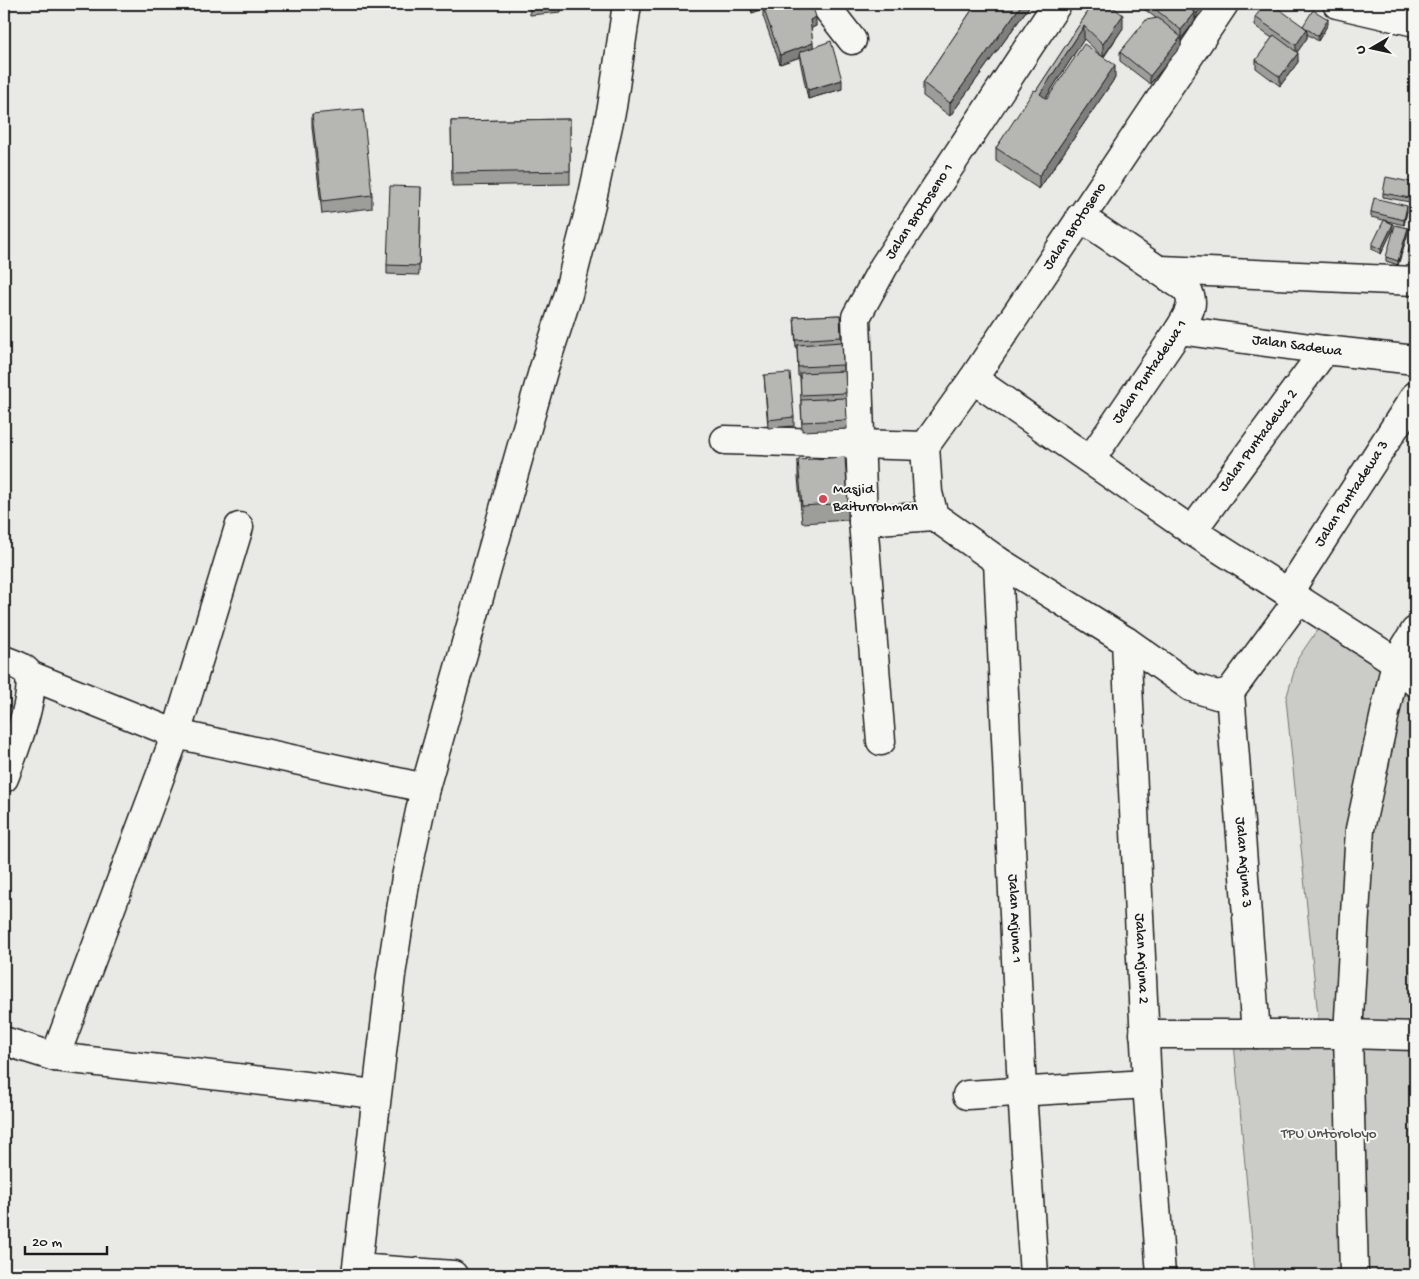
<svg xmlns="http://www.w3.org/2000/svg" width="1419" height="1279" font-family="'Gochi Hand',sans-serif">
<style>
.green{fill:#cbcbc7;stroke:#747472}
.lines{fill:none;stroke-linecap:round;stroke-linejoin:round}
.minor-casing{stroke:#1c1c1c;stroke-width:31}
.minor{stroke:#f6f6f2;stroke-width:28}
.wall{fill:#9d9d9a;stroke:#1c1c1c;fill-rule:evenodd}
.shaded-wall{fill:#7f7f7d;stroke:#1c1c1c}
.building{fill:#b6b6b3;stroke:#1c1c1c}
.poi-dot{fill:#d1495b;stroke:#f6f6f2;stroke-width:2}
.labels{text-anchor:middle;dominant-baseline:central;stroke-width:4;stroke-linejoin:round;paint-order:stroke}
.street-label{font-size:15px;fill:#1c1c1c;stroke:#f6f6f2}
.poi-label{font-size:15px;fill:#1c1c1c;stroke:#f6f6f2;text-anchor:start}
.park-label{font-size:15px;fill:#51514f;stroke:#f6f6f2}
</style>
<rect width="100%" height="100%" fill="#e9e9e5"/>
<filter id="ink" filterUnits="userSpaceOnUse"><feTurbulence type="fractalNoise" baseFrequency=".02" numOctaves="2"/><feDisplacementMap in="SourceGraphic" scale="10" xChannelSelector="R" yChannelSelector="G"/><feConvolveMatrix kernelMatrix="1 2 1 2 8 2 1 2 1" color-interpolation-filters="sRGB"/></filter>
<g filter="url(#ink)">
<!-- green -->
<path class="green" d="M1320,626l53,33 42,36v333l-96,-2 -33,-327 12,-41z
M1234,1043l181,7v225h-160z"/>
<g class="lines">
<!-- minor casing -->
<g class="minor-casing">
<g id="minor">
<path d="M824,4l28,36"/>
<path d="M1337,4l78,18"/>
<path d="M1080,217l105,71c13,14 2,28 -6,42l-88,129"/>
<path d="M1161,270l254,11"/>
<path id="s1" d="M1179,330l146,20 90,10"/>
<path d="M973,379l219,152 204,131 19,20"/>
<path d="M725,440l200,6"/>
<path d="M925,446l3,47 6,23 64,45 128,80 65,46 26,8 13,-3 68,-92"/>
<path id="s2" d="M925,446l48,-67 251,-375"/>
<path d="M863,521l71,-5"/>
<path id="s3" d="M1192,531l133,-181"/>
<path id="s4" d="M998,561l24,530 12,184"/>
<path id="s5" d="M1288,593l127,-197"/>
<path id="s6" d="M1126,641l21,443 14,191"/>
<path d="M4,660c7,3 19,6 24,13 11,17 -17,86 -24,105"/>
<path d="M29,675l147,59 249,54"/>
<path id="s7" d="M1230,692l26,342"/>
<path id="s8" d="M881,741l-18,-220 -7,-204 28,-51 173,-262"/>
<path d="M1144,1034h204l67,2"/>
<path d="M4,1041l51,16 320,37"/>
<path d="M55,1057l121,-323 63,-207"/>
<path d="M967,1095l180,-11"/>
<path d="M357,1268l96,7"/>
<path d="M356,1275l35,-300 15,-98 19,-89 118,-417 25,-77 23,-90 21,-97 15,-103"/>
<path d="M1354,1275l-6,-241 12,-205 36,-167 19,-31"/>
</g>
</g>
<!-- minor -->
<use href="#minor" class="minor"/>
</g>
<!-- wall -->
<path class="wall" d="M529,4h32v8l-31,3z
M749,4h63l4,22 -5,2 2,19 29,42 -34,10 -8,-39v-3l-20,7 -17,-48v-7l-11,4z
M976,4h55l-81,112 -27,-20v-13z
M1093,4l30,24 -19,29 11,21 -76,111 -43,-28v-13l40,-57zM1084,39l19,18 -56,42 -1,-1z
M1144,4h64v1l-11,13 -2,-1v4l-14,18v7l-31,38 -30,-23v-9l36,-34 -12,-9z
M1255,17l48,9 25,-2 -10,17 -11,-7v4l-10,14 1,10 -18,24 -24,-18v-8l16,-22 -17,-12z
M312,114l60,81v13l-50,6 -10,-87z
M570,119v65l-118,2 -1,-65z
M1415,183v20l-32,-6v-4z
M421,187l-2,88 -32,-1v-9z
M1407,211l-3,14 -33,-8v-5z
M1393,229l-12,25 -9,-5v-4z
M1415,229v32l-7,-2v-5z
M1408,233l-10,32 -12,-4v-4z
M840,315l3,56h2l2,58 -45,2 -2,-55h-2l-1,-28h-1l-2,-31z
M764,375l30,42v9l-26,2z
M798,460l50,43v17l-46,3 -4,-46z"/>
<!-- shaded-wall -->
<path class="shaded-wall" d="M752,4h28l-17,3v2l-11,4z
M1022,4h9l-81,112v-13z
M1205,4h3v1l-11,13v-5z
M1195,13v8l-14,18v7l-31,38v-8l31,-39v-7z
M1123,15v13l-20,29v-13z
M816,17v9l-6,3v-9z
M1328,19v5l-10,17v-5z
M1084,26v13l-44,68v-13z
M1307,29v9l-11,16v-9z
M813,43v9h-13v5l-20,7v-9z
M1298,53v9l-18,24v-9z
M1115,65v13l-76,111v-13z
M842,80v9l-34,10v-9z
M1407,206v5l-3,14v-5z
M1393,224v5l-12,25v-5z
M1408,228v5l-10,32v-4z"/>
<!-- building -->
<path class="building" d="M529,4h29l-28,3z
M774,4h38l4,13 -6,3 3,23 -33,12 -17,-48z
M976,4h46l-72,99 -27,-20z
M1093,4h16l14,11 -20,29 -19,-18 -44,68 7,5 37,-55 31,21 -76,111 -43,-28 38,-58 2,1z
M1149,4h35l11,9 -14,17z
M1185,4h20l-8,9z
M1265,4h7l35,25 -11,16 -41,-28z
M1313,10l15,9 -10,17 -11,-7 -4,-3z
M1158,18l23,19 -31,39 -30,-24 26,-32z
M1274,35l24,18 -18,24 -24,-17z
M831,41l11,39 -34,10 -8,-38z
M363,109l9,86 -50,6 -10,-87z
M570,119v52l-118,2 -1,-52z
M1386,177l29,6v16l-32,-6z
M390,186l31,1 -2,79 -32,-1z
M1374,198l33,8 -3,14 -33,-8z
M1384,220l9,4 -12,25 -9,-4z
M1395,225l13,3 -10,33 -12,-4z
M1415,229v28l-7,-3z
M840,315l1,22 -45,3 -2,-23z
M842,342l1,23 -45,2 -1,-22z
M845,371l1,22 -45,2 -1,-22z
M790,373l4,44 -26,3 -4,-45z
M846,398l1,22 -45,2 -1,-22z
M845,457l3,46 -46,3 -4,-46z"/>
</g>
<!-- markers -->
<circle class="poi-dot" cx="823" cy="499" r="5"/>
<g class="labels">
<!-- street labels -->
<g class="street-label">
<text stroke="none"><textPath href="#s8" startOffset="548">Jalan Brotoseno 1</textPath></text>
<text stroke="none"><textPath href="#s2" startOffset="266">Jalan Brotoseno</textPath></text>
<text stroke="none"><textPath href="#s1" startOffset="119">Jalan Sadewa</textPath></text>
<text transform="translate(1150 372) rotate(-56)">Jalan Puntadewa 1</text>
<text stroke="none"><textPath href="#s3" startOffset="112">Jalan Puntadewa 2</textPath></text>
<text stroke="none"><textPath href="#s5" startOffset="118">Jalan Puntadewa 3</textPath></text>
<text stroke="none"><textPath href="#s7" startOffset="171">Jalan Arjuna 3</textPath></text>
<text stroke="none"><textPath href="#s4" startOffset="358">Jalan Arjuna 1</textPath></text>
<text stroke="none"><textPath href="#s6" startOffset="318">Jalan Arjuna 2</textPath></text>
</g>
<!-- poi labels -->
<g class="poi-label">
<text x="833" y="490">Masjid<tspan x="833" dy="17">Baiturrohman</tspan></text>
</g>
<!-- park labels -->
<g class="park-label">
<text x="1329" y="1134">TPU Untoroloyo</text>
</g>
</g>
<!-- margin -->
<rect width="1419" height="1279" fill="none" stroke="#f6f6f2" stroke-width="20"/>
<rect x="10" y="10" width="1399" height="1259" fill="none" stroke="#1c1c1c" stroke-width="2" filter="url(#ink)"/>
<!-- north arrow -->
<g transform="translate(1372 48) rotate(261)" stroke="#f6f6f2" stroke-width="4" paint-order="stroke">
<path d="M0-4L9 19L0 12L-9 19Z" fill="#1c1c1c"/>
<text y="-8" font-size="14" font-weight="bold" text-anchor="middle" fill="#1c1c1c">U</text>
</g>
<!-- scale -->
<path d="M25 1246v8h82v-8" fill="none" stroke="#1c1c1c" stroke-width="2.5"/>
<text x="32" y="1246" font-size="15" fill="#1c1c1c" stroke="#f6f6f2" stroke-width="4" paint-order="stroke">20 m</text>
</svg>
